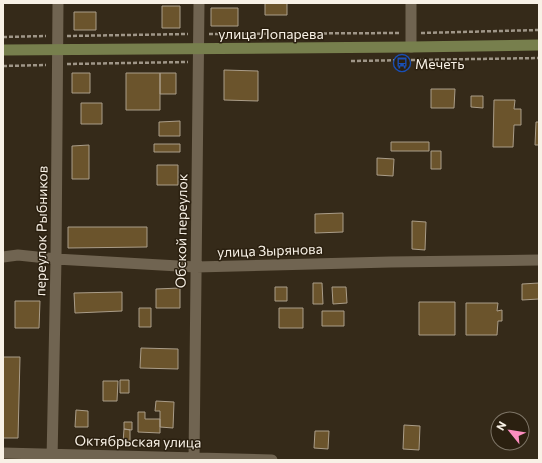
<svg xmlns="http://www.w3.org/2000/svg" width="542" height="463" font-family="Commissioner,sans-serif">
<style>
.building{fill:#6b542c;stroke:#aa9d89}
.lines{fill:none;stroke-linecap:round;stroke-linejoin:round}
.path{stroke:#9f9688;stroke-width:2.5;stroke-dasharray:4 2;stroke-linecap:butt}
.minor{stroke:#706451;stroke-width:11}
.secondary{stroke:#777f4d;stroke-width:11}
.labels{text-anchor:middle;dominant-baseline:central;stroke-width:3;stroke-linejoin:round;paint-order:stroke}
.street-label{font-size:14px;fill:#f8f1e6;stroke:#2b2010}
.poi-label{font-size:14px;fill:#f8f1e6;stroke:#2b2010;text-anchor:start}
</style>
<rect width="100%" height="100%" fill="#352a19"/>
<!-- building -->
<path class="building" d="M265,3h22v12h-22z
M162,6h18v22h-18z
M211,8h27v18h-27z
M74,12h22v18h-22z
M224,70l34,1v30l-34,-1z
M72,73h18v20h-18z
M126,73h34v37h-34z
M160,73h16v21h-16z
M431,89h24l-1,19h-23z
M471,96h12v12l-12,-1z
M494,100h21l-1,9h7v16h-7l-1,22h-20z
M81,103h21v21h-21z
M180,121v15h-21v-14z
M536,122h3v23h-4z
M391,142h38v9h-38z
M154,144h26v8h-26z
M89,145v34h-17v-33z
M431,151h10v18h-10z
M377,158l17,1 -1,17 -16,-1z
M157,165h21v20h-21z
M343,213v19l-28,1v-19z
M412,221l14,1 -1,28 -13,-1z
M68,227h79v20l-79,1z
M313,283h9l1,21h-10z
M539,283v16l-17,1v-16z
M275,287h12v14h-12z
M332,287h14l1,16 -14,1z
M180,288v20h-24v-19z
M122,292v19l-47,2 -1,-20z
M15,301h25l-1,27h-24z
M419,302h36v33h-36z
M466,303h32l-1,8 5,-1v11h-4l-1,14h-31z
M139,308h12v19h-12z
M279,308h24v20h-24z
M322,311h22v15h-22z
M141,348l37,1v20l-38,-1z
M3,357h17l-2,81h-15z
M120,380h9v13h-9z
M103,381h15l-1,20h-14z
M156,401l18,1 -1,26 -13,-1v-16h-5z
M76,410l12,1v16h-13z
M138,412h7v7h15v14l-22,-1z
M124,422h8v8l-8,-1z
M404,425l16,1 -1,24 -16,-1z
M124,429l6,1v13h-7z
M315,431h14l-1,18 -14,-1z"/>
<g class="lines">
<!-- path -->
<path class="path" d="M421,33l118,-3
M209,34l191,-1
M67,36l121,-2
M3,37l43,-1
M351,61l188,-3
M67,64l121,-2
M3,66l43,-1"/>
<!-- minor -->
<path class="minor" d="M411,3v44
M3,257l15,-2 38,4 140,8 194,-5 149,-2
M3,453l269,7
M52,460l4,-201 2,-256
M194,460l5,-457"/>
<!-- secondary -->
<path class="secondary" d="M3,50l408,-3 128,-2"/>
</g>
<!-- icons -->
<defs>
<g id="bus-ring" transform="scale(0.9)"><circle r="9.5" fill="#2b2010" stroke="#1a4fb4" stroke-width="1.5"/><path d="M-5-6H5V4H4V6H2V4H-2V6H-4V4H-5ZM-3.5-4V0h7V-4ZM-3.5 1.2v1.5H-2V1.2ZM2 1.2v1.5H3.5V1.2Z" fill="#1a4fb4"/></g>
</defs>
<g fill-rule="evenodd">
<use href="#bus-ring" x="402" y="63"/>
</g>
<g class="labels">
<!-- street labels -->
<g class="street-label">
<text x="271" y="33">улица Лопарева</text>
<text transform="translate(41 231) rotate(-89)">переулок Рыбников</text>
<text transform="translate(181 231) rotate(-89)">Обской переулок</text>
<text transform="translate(270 250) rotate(-2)">улица Зырянова</text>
<text transform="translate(138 441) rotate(1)">Октябрьская улица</text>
</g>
<!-- poi labels -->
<g class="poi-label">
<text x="415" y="63">Мечеть</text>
</g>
</g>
<!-- border -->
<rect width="542" height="463" fill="none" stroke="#f8f1e6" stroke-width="8"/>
<!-- north arrow -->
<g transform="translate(510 431) rotate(300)"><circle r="19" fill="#2b2010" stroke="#7d7466"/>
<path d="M0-3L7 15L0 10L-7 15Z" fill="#fd8ec0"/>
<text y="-6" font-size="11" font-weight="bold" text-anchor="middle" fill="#f8f1e6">N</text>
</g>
</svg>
